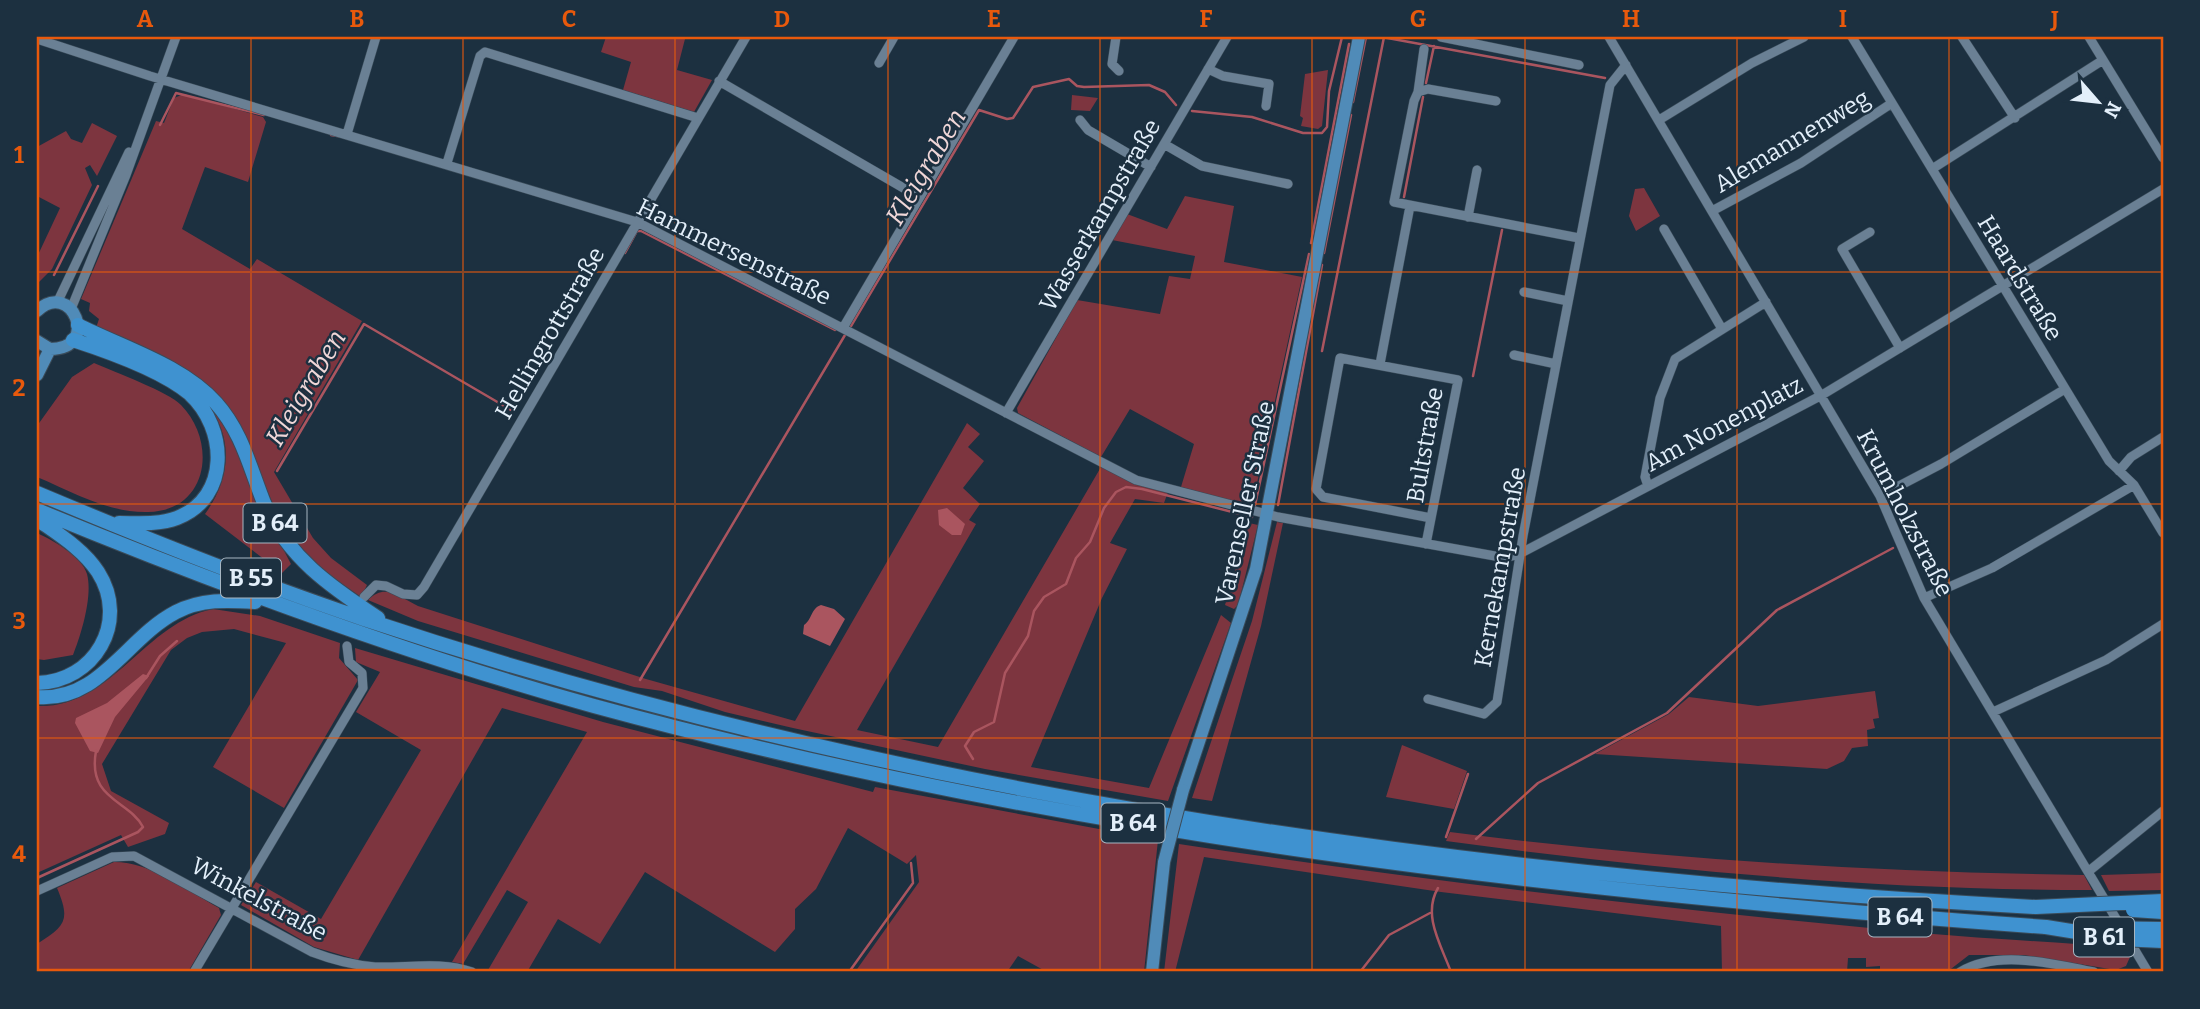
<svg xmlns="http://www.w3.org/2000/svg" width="2200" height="1009" font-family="Bitter,serif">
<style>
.green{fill:#7d353f}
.water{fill:#aa555f}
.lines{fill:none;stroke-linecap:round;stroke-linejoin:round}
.stream{stroke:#aa555f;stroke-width:2.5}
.minor-casing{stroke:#3a4b59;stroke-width:10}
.major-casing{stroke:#3a4b59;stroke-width:14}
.highway-casing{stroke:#3a4b59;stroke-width:16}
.minor{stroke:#6a8094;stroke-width:9}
.major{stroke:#508bb8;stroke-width:12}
.highway{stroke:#3f92d0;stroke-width:14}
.major-bridge-casing{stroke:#3a4b59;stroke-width:14;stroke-linecap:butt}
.highway-bridge-casing{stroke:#3a4b59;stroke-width:16;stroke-linecap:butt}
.major-bridge{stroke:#508bb8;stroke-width:12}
.highway-bridge{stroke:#3f92d0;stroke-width:14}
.grid{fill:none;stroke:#e8590c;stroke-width:2;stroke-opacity:0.55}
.labels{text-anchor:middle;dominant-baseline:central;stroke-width:5;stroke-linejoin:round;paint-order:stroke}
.shield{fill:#1c3040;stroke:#a7b6c2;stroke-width:2}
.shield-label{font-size:23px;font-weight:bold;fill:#e3effa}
.street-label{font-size:24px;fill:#e3effa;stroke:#1c3040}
.water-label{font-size:26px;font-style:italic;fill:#f0d7d8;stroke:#1c3040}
.neatline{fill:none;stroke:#e8590c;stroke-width:2.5}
.grid-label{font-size:23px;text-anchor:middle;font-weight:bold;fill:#e8590c}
</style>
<rect width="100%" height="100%" fill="#1c3040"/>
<!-- green -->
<path class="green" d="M606,37l79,2 -8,31 35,10 -18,32 -71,-22 8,-28 -30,-10z
M1328,70l-6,56 -4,3 -17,-3 2,-8 -3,-2 5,-42z
M184,94l79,23 3,5 -18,60 -43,-15 -23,62 68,40 7,-10 105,62 -88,151 39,66 18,20 36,27 -6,12 -45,-31 -33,-39 -47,-108 -140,-91 3,-9 -10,-8 1,-8 -9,-4 75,-178 8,2 10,-25z
M1072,95l26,3 -8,13 -19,-1z
M92,123l25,13 -20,40 -7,-11 -5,3 7,17 -40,84 -15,15v-27l23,-49 -23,-12v-49l29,-16 5,8 11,4z
M1644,188l16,28 -24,15 -7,-15 6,-27z
M1185,196l49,10 -10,56 78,15 -50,229 -71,-19 13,-43 -64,-35 -29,48 -83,-44 -1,-5 60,-108 83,14 9,-38 21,3 5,-23 -83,-16 15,-26 40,15z
M94,363c20,9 75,29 87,42 37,38 27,106 -33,107 -40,1 -75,-20 -111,-35v-51l35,-49z
M218,411l15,22 27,72 31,59 -9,9 -77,-59c22,-30 29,-67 9,-100z
M967,423l13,11 -12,13 16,14 -21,27 17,16 -11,16 7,4 -119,206 81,17 163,-280 67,25 -4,11 -29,-4 -25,44 17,6 -25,49 -71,169 118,21 72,-173 10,8 -63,178 -183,-32 -192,-41 -68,-16 -63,-21 -28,-4 -216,-66 -50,-21c17,-17 30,-4 50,6l228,73 149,42z
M1277,522l6,1 -22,103 -49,175 -20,-3 60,-177z
M1249,523l9,2 -20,80 -4,4 -9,-4z
M37,533c15,7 45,23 50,41 6,22 -6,61 -14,81l-29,5 -7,-1z
M213,609l47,7 80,27 -1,15 19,22 -74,128 -71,-41 73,-124 -52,-14 -32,3 -15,6 -16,12 -69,114 9,27 58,32 -4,11 -37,13 -7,-12 -84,38v-167c74,3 107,-83 176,-97z
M355,648l248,74 270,70 2,-5 283,53 -14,132h-97l-29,-16 -11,16h-152l64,-90 -3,-27 -9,9 -59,-36 -32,61 -21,20v20l-20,23 -130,-80 -45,72 -42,-25 -31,53h-34l-5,-2 40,-68 -21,-12 -44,74 -11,-2 135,-230 -85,-24 -144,252 -44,-13 -73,-42 15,-23 65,37 100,-169 -65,-38 24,-40 -24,-10z
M1875,691l4,27 -6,1 2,9 -8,2 1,16 -16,2 -8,13 -17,8 -232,-15 74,-40 20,-17 69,9z
M1402,745l65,26 -13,38 -68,-12z
M1450,832c210,27 422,40 634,43l8,15c-216,0 -432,-20 -646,-49z
M1179,844c246,37 493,66 742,89 68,6 137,9 206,15l3,9 -4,9 -10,4 -93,-15h-54l-22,17h-67v-6l-14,1v-9h-18l-1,14h-125l-1,-46 -280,-34 -237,-35 -29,115h-11z
M114,862c38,0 72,28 105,46l2,7 -33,57h-151v-28c28,-18 34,-23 20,-56z
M2163,873v17l-54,1 -8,-16z"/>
<!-- water -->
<path class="water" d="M947,508l18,16 -4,11h-9l-13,-10 -1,-15z
M821,605l13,4 11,10 -15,27 -27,-12 1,-9c8,-5 7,-17 17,-20z
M143,674l6,2 -34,41 -17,36 -8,-2 -15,-28 1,-5 31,-15z"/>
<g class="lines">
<!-- stream -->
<path class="stream" d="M1382,37l223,41
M1426,83l8,-37
M1353,102l13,-65
M1192,111l60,6 51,16h19l5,-6 2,-36 13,-54
M160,125l16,-32 88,22
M331,135l13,2
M1404,197l19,-100
M1311,243l38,-199
M625,253l12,-22h4l194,99
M1324,253l27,-138
M54,275l44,-89
M851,326l128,-216 28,9 6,-1 20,-31 36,-8 8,7 7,1 65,-2 16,7 11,13
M1322,351l62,-314
M1473,376l29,-146
M277,471l87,-147 147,86
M1255,505l54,-251
M1278,505l44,-240
M146,678l14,-22 17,-15
M640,680l205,-345
M973,759l-8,-13 9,-14 20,-10 11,-49 23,-37 6,-25 10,-14 22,-13 10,-26 14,-16 14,-34 12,-16 10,-5 16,2 110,28
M1446,837l22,-63
M1476,839l62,-56 129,-70 110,-103 116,-62
M37,878l101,-46 5,-5c-14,-27 -56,-27 -47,-76
M1438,888c-16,27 3,57 13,84
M849,972l64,-89 -2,-20
M1360,972l29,-37 41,-22"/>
<!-- minor casing -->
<g class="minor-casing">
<path id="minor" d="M1116,37l-4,27 7,7
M1441,37l138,28
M1609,37l271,459 44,102 224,374
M1852,37l257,424 25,24 29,48
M1962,37l53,81
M2089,37l74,121
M37,39l113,37 487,146 499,258 142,37 228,41 17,-6 299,-157 341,-206
M879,63l15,-26
M1208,69l15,7 46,8 -3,22
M719,81l200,116
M1418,92l6,-43
M1496,101l-68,-12 -10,3 -4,9 -20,101 185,36
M1080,120l8,10 63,37
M1659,120l93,-57 52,-26
M347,134l29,-97
M1164,144l38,22 86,18
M447,163l33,-107 5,-4 213,66
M1932,169l171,-109
M1712,211l89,-48 91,-60
M1468,217l9,-47
M1664,229l58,100
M1870,232l-28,17 58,99
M1524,292l44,9
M57,303l72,-151
M71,309l55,-134 50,-138
M843,328l171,-291
M1514,355l42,9
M1380,364l30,-158
M1006,413l221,-376
M2119,471l12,-14 32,-20
M1648,486l-3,-9 15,-79 15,-39 91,-57
M1880,496l61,-32 124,-75
M1426,544l32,-164 -118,-22 -24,131 7,8 108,21
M364,597l12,-12 10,1 17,8 14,1 7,-8 322,-550
M1924,598l68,-30 142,-83
M1428,699l56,15 13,-12 26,-166 87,-451 16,-20
M1993,712l113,-52 57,-36
M2089,871l74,-60
M37,891l75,-34 22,-1 178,96c21,8 40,13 63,15 33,1 66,-6 97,5
M194,972l169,-284 -1,-15 -13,-11 -2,-16
M1960,972c38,-23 93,-8 134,0"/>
</g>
<!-- major casing -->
<g class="major-casing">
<path id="major" d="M37,311c34,-33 65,38 13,38l-13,-8
M37,375l13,-26
M1183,790l73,-221 103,-532
M1152,972l12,-110"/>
</g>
<!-- highway casing -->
<g class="highway-casing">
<path id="highway" d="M78,325c45,23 104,40 138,78 26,29 34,65 48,100 23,54 67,84 114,115
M73,340c34,11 90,31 117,54 37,34 41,103 -13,124 -19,7 -38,5 -58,5
M37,493c107,45 216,89 327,126 532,178 1113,259 1672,288
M37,510c182,75 366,143 557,196 473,129 963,186 1452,221
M37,519c21,15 46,30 61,53 32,50 -4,110 -61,111
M37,697c63,5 89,-59 139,-85 25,-13 51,-12 79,-10"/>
</g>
<!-- minor -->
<use href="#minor" class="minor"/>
<!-- major -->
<use href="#major" class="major"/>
<!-- highway -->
<use href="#highway" class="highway"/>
<!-- major-bridge casing -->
<g class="major-bridge-casing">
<path id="major-bridge" d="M1164,862l19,-72"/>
</g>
<!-- highway-bridge casing -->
<g class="highway-bridge-casing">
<path id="highway-bridge" d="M2036,907l127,-6
M2133,910l30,2
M2046,927l74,12 43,2
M2093,928l70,1"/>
</g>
<!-- major-bridge -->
<use href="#major-bridge" class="major-bridge"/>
<!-- highway-bridge -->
<use href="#highway-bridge" class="highway-bridge"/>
</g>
<!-- grid -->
<path class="grid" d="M251,37v935M463,37v935M675,37v935M888,37v935M1100,37v935M1312,37v935M1525,37v935M1737,37v935M1949,37v935M37,272h2126M37,504h2126M37,738h2126"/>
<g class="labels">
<!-- shield labels -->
<g class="shield">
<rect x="243.5" y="503.5" width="63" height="39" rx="5"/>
<rect x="221" y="558.5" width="60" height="39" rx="5"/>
<rect x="1101.5" y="803.5" width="63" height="39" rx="5"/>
<rect x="1868.5" y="897.5" width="63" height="39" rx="5"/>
<rect x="2074" y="917.5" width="60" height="39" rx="5"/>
</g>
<g class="shield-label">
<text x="275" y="523">B 64</text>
<text x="251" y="578">B 55</text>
<text x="1133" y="823">B 64</text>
<text x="1900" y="917">B 64</text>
<text x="2104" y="937">B 61</text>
</g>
<!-- street labels -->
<g class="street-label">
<text transform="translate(1792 141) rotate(-31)">Alemannenweg</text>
<text transform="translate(1100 215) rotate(-60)">Wasserkampstraße</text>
<text transform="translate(734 252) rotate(26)">Hammersenstraße</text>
<text transform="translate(2020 278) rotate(59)">Haardstraße</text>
<text transform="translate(550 333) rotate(-60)">Hellingrottstraße</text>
<text transform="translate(1724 424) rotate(-28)">Am Nonenplatz</text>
<text transform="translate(1425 445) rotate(-80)">Bultstraße</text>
<text transform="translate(1245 503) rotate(-78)">Varenseller Straße</text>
<text transform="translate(1905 513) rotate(63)">Krumholzstraße</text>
<text transform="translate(1500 567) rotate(-80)">Kernekampstraße</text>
<text transform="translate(259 899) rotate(28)">Winkelstraße</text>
</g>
<!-- water labels -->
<g class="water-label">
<text transform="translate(926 167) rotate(-59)">Kleigraben</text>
<text transform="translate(306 388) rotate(-59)">Kleigraben</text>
</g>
</g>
<!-- border -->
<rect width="2200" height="1009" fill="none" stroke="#1c3040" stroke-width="77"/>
<!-- north arrow -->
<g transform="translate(2098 102) rotate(118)" stroke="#1c3040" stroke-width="5" paint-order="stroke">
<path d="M0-5L12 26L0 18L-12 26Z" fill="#e3effa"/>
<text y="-10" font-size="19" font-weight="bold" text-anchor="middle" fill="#e3effa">N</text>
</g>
<rect x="38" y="38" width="2124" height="932" class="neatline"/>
<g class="grid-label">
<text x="145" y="27">A</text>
<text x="357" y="27">B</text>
<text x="569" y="27">C</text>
<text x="782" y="27">D</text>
<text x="994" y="27">E</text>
<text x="1206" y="27">F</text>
<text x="1418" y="27">G</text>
<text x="1631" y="27">H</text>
<text x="1843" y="27">I</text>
<text x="2055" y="27">J</text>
<text x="19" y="163">1</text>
<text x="19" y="396">2</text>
<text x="19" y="629">3</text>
<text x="19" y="862">4</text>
</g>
</svg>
